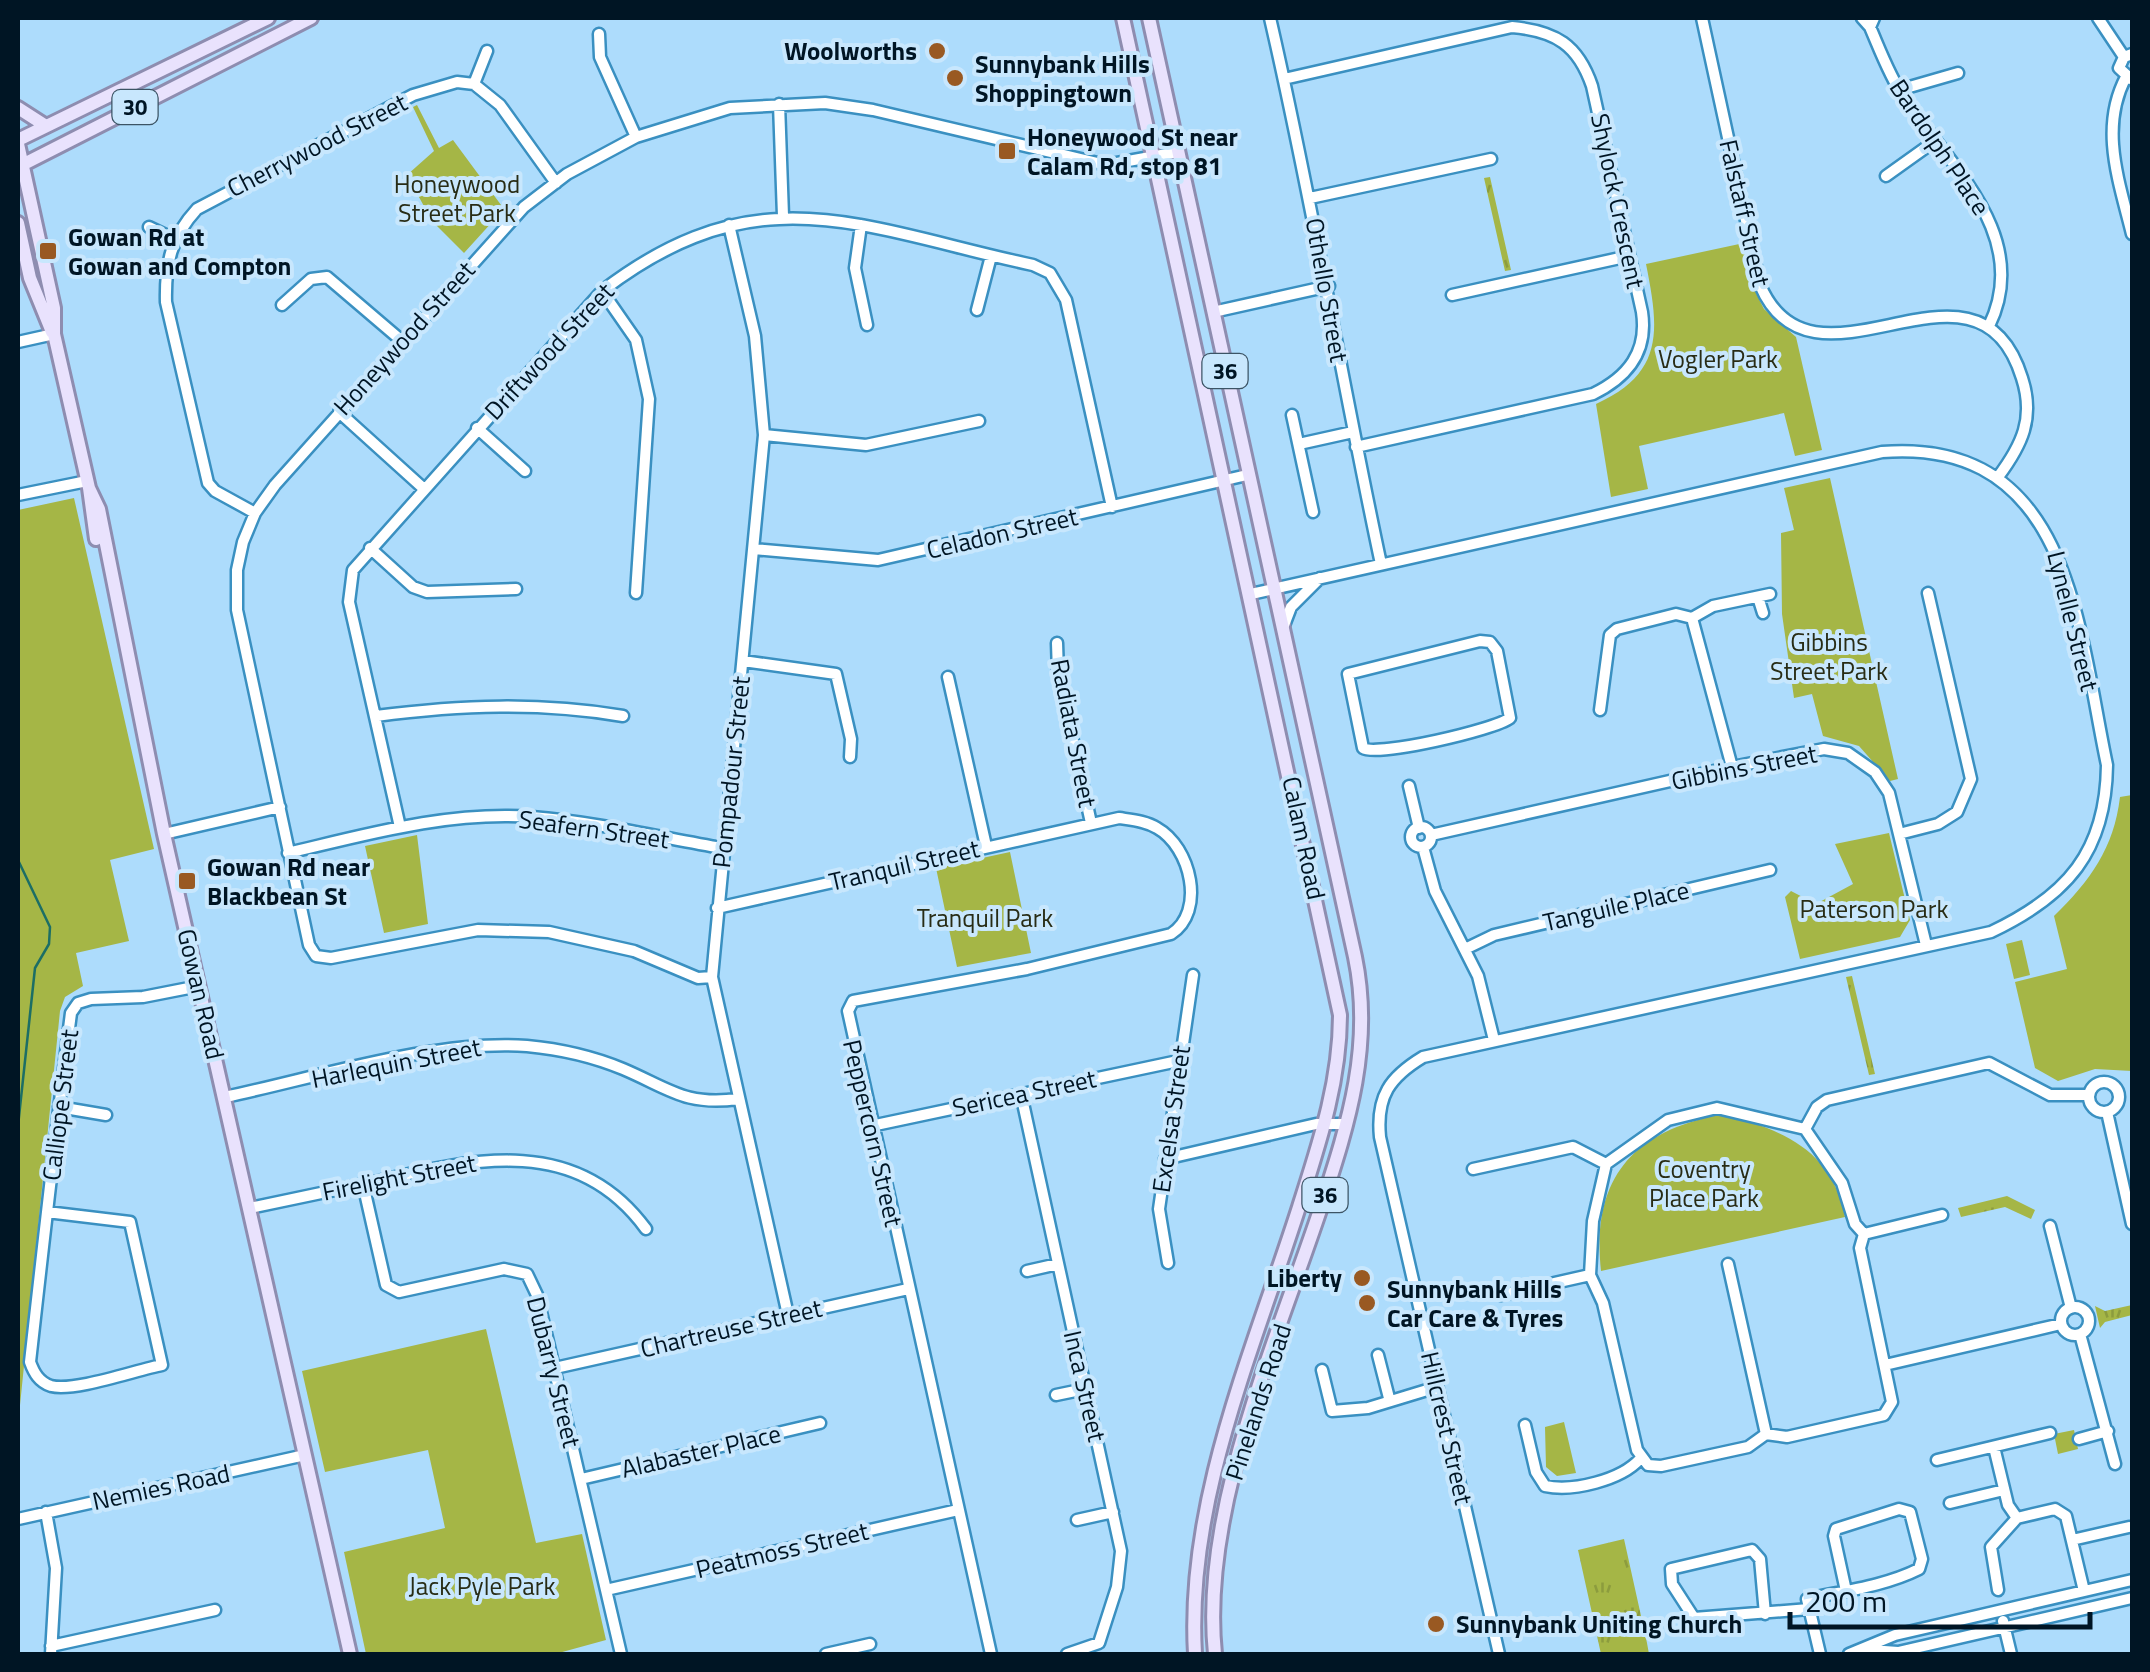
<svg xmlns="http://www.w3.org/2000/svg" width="2150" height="1672" font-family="'Titillium Web',sans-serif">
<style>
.grass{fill:url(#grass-tufts)}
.park{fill:#a5b646}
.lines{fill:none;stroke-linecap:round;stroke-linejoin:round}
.stream{stroke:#1c6e65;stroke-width:2.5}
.minor-casing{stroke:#3a90c1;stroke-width:15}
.major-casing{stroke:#8e8db0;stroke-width:18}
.minor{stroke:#fff;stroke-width:10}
.major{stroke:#e9e2fd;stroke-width:12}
.poi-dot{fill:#995922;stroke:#c8e7fd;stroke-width:4}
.labels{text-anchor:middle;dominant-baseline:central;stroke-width:8;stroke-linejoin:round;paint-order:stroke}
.shield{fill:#c8e7fd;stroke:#3c5465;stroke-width:2.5}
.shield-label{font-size:22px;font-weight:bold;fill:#001524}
.poi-label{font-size:25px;font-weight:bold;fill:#001524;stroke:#c8e7fd;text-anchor:start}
.street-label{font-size:25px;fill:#001524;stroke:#c8e7fd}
.park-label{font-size:25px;fill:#282c15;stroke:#c8e7fd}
</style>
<defs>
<pattern id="grass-tufts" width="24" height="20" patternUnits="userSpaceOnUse" patternTransform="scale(2.5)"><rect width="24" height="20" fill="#a5b646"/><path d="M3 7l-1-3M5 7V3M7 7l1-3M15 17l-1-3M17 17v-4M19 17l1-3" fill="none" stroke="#8c9c3d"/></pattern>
</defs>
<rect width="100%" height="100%" fill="#addcfc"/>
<!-- grass -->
<path class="grass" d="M1490,177l21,93 -6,1 -21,-93z
M1852,976l23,98 -6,1 -23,-98z
M2007,1196l28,14 -4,9 -26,-12 -44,10 -3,-9z
M2132,1305v10l-27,7 -5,6 -5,-22 10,5z
M2074,1430l4,19 -20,5 -4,-20z
M1624,1539l23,104 2,11h-48l-23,-104z"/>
<!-- park -->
<path class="park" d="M417,105l22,43 14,-8 51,69 -40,44 -32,-32 -25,-46 27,-24 -21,-44z
M1744,243l7,40 13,26 32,28 26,113 -27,6 -11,-43 -145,33 9,43 -37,8 -15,-93c69,-31 63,-75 50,-140z
M1830,478l68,301 -8,2 -31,-35 -36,-10 -11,-42 -18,4 -12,-84 -1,-81 13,-3 -10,-42z
M74,498l80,351 -44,11 19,81 -53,12 7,33 -18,11 -5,14 -42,414v-915z
M2132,795v276l-37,-2 -37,12 -23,-13 -20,-86 52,-13 -13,-53c36,-35 60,-68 66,-119z
M1889,833l21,87 -10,17 -100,22 -15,-62 6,-6 25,13 37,-20 -18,-40z
M417,835l11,89 -44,9 -19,-87z
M1010,852l21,101 -74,14 -21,-99z
M2022,940l8,35 -16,4 -8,-35z
M1724,1114c60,17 108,36 121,103l-244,54c-10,-94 33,-141 123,-157z
M486,1329l50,214 46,-9 24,106 -51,14h-189l-22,-102 101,-24 -17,-78 -103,22 -23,-101z
M1564,1422l12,51 -19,3 -11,-9 -1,-40z"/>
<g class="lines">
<!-- stream -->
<path class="stream" d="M18,860l32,67 -1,17 -14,24 -17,158"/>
<!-- minor casing -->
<g class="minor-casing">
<path id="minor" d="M1270,18c42,181 72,364 111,546
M1702,18l58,267c54,127 217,-54 262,93 13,40 0,67 -24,99
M1862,18l8,9 4,-9
M2098,18l26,39
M1870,27c10,23 19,48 33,69 46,69 130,140 86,230
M599,34l1,23 36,80
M2126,77c-27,51 -7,104 6,157
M1284,79l228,-52c44,4 66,18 80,59l50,226c6,40 -14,65 -49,82l-237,53
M2131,79l-12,-11 5,-11 8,-3
M474,84l13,-33
M1899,90l59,-17
M779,104l4,112
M1886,176l49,-35
M1310,198l181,-39
M729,225l26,111 9,99 -52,542 76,338
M861,225l-6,43 12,57
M149,227l25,12
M602,291l34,49 13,59 -13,194
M1452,295l177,-39
M282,305l29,-26 16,-2 75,64
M977,310l14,-54
M1213,312l116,-26
M18,342l36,-8
M339,412l84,76
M1292,415l21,97
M477,428l48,43
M764,435l102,10 113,-24
M1299,444l54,-12
M18,495l69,-14
M255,513l-40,-22 -7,-8 -42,-181c-1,-38 5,-65 31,-93l216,-114 44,-13 17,2 26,21 56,78
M370,548l43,39 14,5 89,-3
M754,549l124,11 369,-85
M1251,594l631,-142c189,-15 196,177 225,313 -1,87 -40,131 -116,167l-568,125c-33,20 -47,39 -43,80l119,517
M1758,597l5,16
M1692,618l21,-12 57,-12
M1283,628l8,-21 29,-29
M1480,641l10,1 7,9 13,67c-16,12 -133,39 -147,30l-15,-74z
M1057,643l1,30 33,150
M743,661l93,13 15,65 -1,18
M948,677l38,169
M1600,710l10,-75 7,-6 59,-15 16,4 40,149
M376,716c85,-11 163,-14 247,0
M1409,786l10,42
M400,827l-51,-225 4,-32 249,-279c157,-120 259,-63 431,-26l17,8 16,27 46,207
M1411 837a10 10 0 1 1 20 0a10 10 0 1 1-20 0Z
M164,834l116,-27
M1899,834l39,-10 19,-12 14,-33 -43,-186
M1431,835l301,-68 92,-18 24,4 27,19 14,21 37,152
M1423,847l12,44 43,85 16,64
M288,853c80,-19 161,-42 244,-36 64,5 127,20 190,31
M717,908l402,-90c13,2 27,3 38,10 34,19 49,84 14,106l-144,35 -174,32 -5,10 143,643
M1465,949l29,-14 276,-65
M712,977l-14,1 -64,-27 -85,-19 -71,-2 -147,28 -15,-2 -7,-11 -72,-335v-40l6,-28 12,-29 20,-28 249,-278 43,-33 69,-37 94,-29 95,-5 48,7 233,55 72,-13
M2089 1097a15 15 0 1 1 30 0a15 15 0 1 1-30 0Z
M1021,1094l100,457 -4,36 -18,56 -32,11
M225,1097c90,-19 211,-58 302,-51 32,3 67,11 96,23 47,20 62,37 115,30
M59,1107l47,8
M1717,1108l88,21 37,54 13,41 9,10 -4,14 32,154 -8,13 -97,22 -21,-3 -18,13 -87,19 -13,-1 -11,-15 -34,-147 -13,-28 3,-54 13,-57 62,-44z
M2107,1112l25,112
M871,1126l307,-65
M1805,1129l12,-22 10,-7 162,-37 61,32h39
M1165,1159l151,-35h30
M1473,1169l100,-22 33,17
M363,1184l23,101 13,7 105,-23 23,5 10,21 84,359
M250,1208c43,-9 85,-18 128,-27 98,-23 199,-46 268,48
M47,1212l83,10 32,143c-26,5 -87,27 -111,21 -12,-4 -17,-13 -21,-24 13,-116 26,-233 41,-349l7,-10 13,-4 52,-2 56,-11
M2050,1226l21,82
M1864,1234l78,-19
M1168,1263l-9,-54 34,-234
M1728,1264l38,170
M1027,1271l31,-7
M1501,1295l89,-20
M2061 1321a14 14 0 1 1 28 0a14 14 0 1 1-28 0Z
M2080,1334l35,130
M1378,1355l11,43
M1885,1365l176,-41
M555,1368l353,-79
M1322,1370l10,41 36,-3 69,-21
M1056,1395l29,-6
M1525,1425l11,47 9,14c28,6 76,-6 95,-27
M2079,1439l29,-8
M1994,1447l14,58 9,13 38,-9 11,7 18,75
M1937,1460l113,-27
M581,1479l239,-56
M1950,1503l54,-13
M46,1512l10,56 -5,86
M18,1519l287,-64
M1077,1520l36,-8
M2072,1540l57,-13
M606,1590l352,-80
M1998,1590l-7,-43 26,-29
M1765,1614l-5,-55 -8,-9 -81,19 1,15 22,34 115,-9
M2003,1621l8,33
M51,1646l164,-36
M1870,1650l28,2 234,-54
M826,1654l44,-10
M1820,1654l-13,-55c37,-8 78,-13 112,-30l3,-10 -12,-47 -11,-3 -63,20 -2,7 12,55
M1849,1654l46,-19 237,-55"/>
</g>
<!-- major casing -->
<g class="major-casing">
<path id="major" d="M1123,18l217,997c0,67 -21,129 -41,192 -46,144 -113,294 -104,447
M1149,18l206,939c18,87 -6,165 -33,247 -45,136 -122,307 -107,450
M18,108l28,18
M18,140l250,-122
M18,144l36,164v26l35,154 10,21 65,325 186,820
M18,167l293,-149
M18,223l12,55 22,54
M89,488l7,51"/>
</g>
<!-- minor -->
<use href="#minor" class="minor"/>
<!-- major -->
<use href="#major" class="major"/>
</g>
<!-- markers -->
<g class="poi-dot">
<circle cx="937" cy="51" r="10"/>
<circle cx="955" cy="78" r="10"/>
<rect x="997" y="141" width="20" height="20" rx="5"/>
<rect x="38" y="241" width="20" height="20" rx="5"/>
<rect x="177" y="871" width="20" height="20" rx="5"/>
<circle cx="1362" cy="1278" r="10"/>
<circle cx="1367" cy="1303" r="10"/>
<circle cx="1436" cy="1624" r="10"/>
</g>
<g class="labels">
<!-- shield labels -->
<g class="shield">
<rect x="112.5" y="90" width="45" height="34" rx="8"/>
<rect x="1202.5" y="354" width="45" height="34" rx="8"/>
<rect x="1302.5" y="1178" width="45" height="34" rx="8"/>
</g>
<g class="shield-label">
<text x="135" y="107">30</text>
<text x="1225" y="371">36</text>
<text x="1325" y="1195">36</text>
</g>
<!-- poi labels -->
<g class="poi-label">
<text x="917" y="51" text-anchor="end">Woolworths</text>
<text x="975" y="64">Sunnybank Hills<tspan x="975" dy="29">Shoppingtown</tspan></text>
<text x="1027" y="137">Honeywood St near<tspan x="1027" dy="29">Calam Rd, stop 81</tspan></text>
<text x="68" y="237">Gowan Rd at<tspan x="68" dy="29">Gowan and Compton</tspan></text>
<text x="207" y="867">Gowan Rd near<tspan x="207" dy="29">Blackbean St</tspan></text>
<text x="1342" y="1278" text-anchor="end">Liberty</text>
<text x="1387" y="1289">Sunnybank Hills<tspan x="1387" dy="29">Car Care &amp; Tyres</tspan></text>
<text x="1456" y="1624">Sunnybank Uniting Church</text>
</g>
<!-- street labels -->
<g class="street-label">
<text transform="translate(317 145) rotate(-27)">Cherrywood Street</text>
<text transform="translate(1940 147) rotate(56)">Bardolph Place</text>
<text transform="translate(1618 201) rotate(78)">Shylock Crescent</text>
<text transform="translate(1745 213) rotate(77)">Falstaff Street</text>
<text transform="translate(1327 290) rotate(80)">Othello Street</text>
<text transform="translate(404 338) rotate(-48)">Honeywood Street</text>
<text transform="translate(549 351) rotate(-47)">Driftwood Street</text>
<text transform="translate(1002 533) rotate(-13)">Celadon Street</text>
<text transform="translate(2073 621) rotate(76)">Lynelle Street</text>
<text transform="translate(1074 733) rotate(79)">Radiata Street</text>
<text transform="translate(1744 767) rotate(-11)">Gibbins Street</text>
<text transform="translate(731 772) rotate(-84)">Pompadour Street</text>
<text transform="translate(594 829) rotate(8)">Seafern Street</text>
<text transform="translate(1304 838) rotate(78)">Calam Road</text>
<text transform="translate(904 865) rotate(-13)">Tranquil Street</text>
<text transform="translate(1616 906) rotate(-13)">Tanguile Place</text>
<text transform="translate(201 994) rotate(77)">Gowan Road</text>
<text transform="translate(396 1063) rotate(-11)">Harlequin Street</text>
<text transform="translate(1024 1093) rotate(-12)">Sericea Street</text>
<text transform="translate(60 1105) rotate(-83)">Calliope Street</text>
<text transform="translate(1171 1119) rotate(-82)">Excelsa Street</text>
<text transform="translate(873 1133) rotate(77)">Peppercorn Street</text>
<text transform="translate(399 1177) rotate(-11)">Firelight Street</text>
<text transform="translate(731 1328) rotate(-13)">Chartreuse Street</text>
<text transform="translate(554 1372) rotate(76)">Dubarry Street</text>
<text transform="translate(1085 1386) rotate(77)">Inca Street</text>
<text transform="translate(1258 1402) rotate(-72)">Pinelands Road</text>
<text transform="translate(1447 1428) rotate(77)">Hillcrest Street</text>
<text transform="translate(701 1451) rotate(-13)">Alabaster Place</text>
<text transform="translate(161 1487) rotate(-12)">Nemies Road</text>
<text transform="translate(782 1550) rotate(-13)">Peatmoss Street</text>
</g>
<!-- park labels -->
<g class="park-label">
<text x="457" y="184">Honeywood<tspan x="457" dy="29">Street Park</tspan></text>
<text x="1718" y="359">Vogler Park</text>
<text x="1829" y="642">Gibbins<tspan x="1829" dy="29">Street Park</tspan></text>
<text x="1874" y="909">Paterson Park</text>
<text x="985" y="918">Tranquil Park</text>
<text x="1704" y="1169">Coventry<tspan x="1704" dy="29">Place Park</tspan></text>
<text x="482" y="1586">Jack Pyle Park</text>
</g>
</g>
<!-- border -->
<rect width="2150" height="1672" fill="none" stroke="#001524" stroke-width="40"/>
<!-- scale -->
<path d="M1790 1612v15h300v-15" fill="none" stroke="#001524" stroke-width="5"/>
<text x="1805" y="1612" font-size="30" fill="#001524" stroke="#c8e7fd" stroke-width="8" paint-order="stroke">200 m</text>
</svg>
